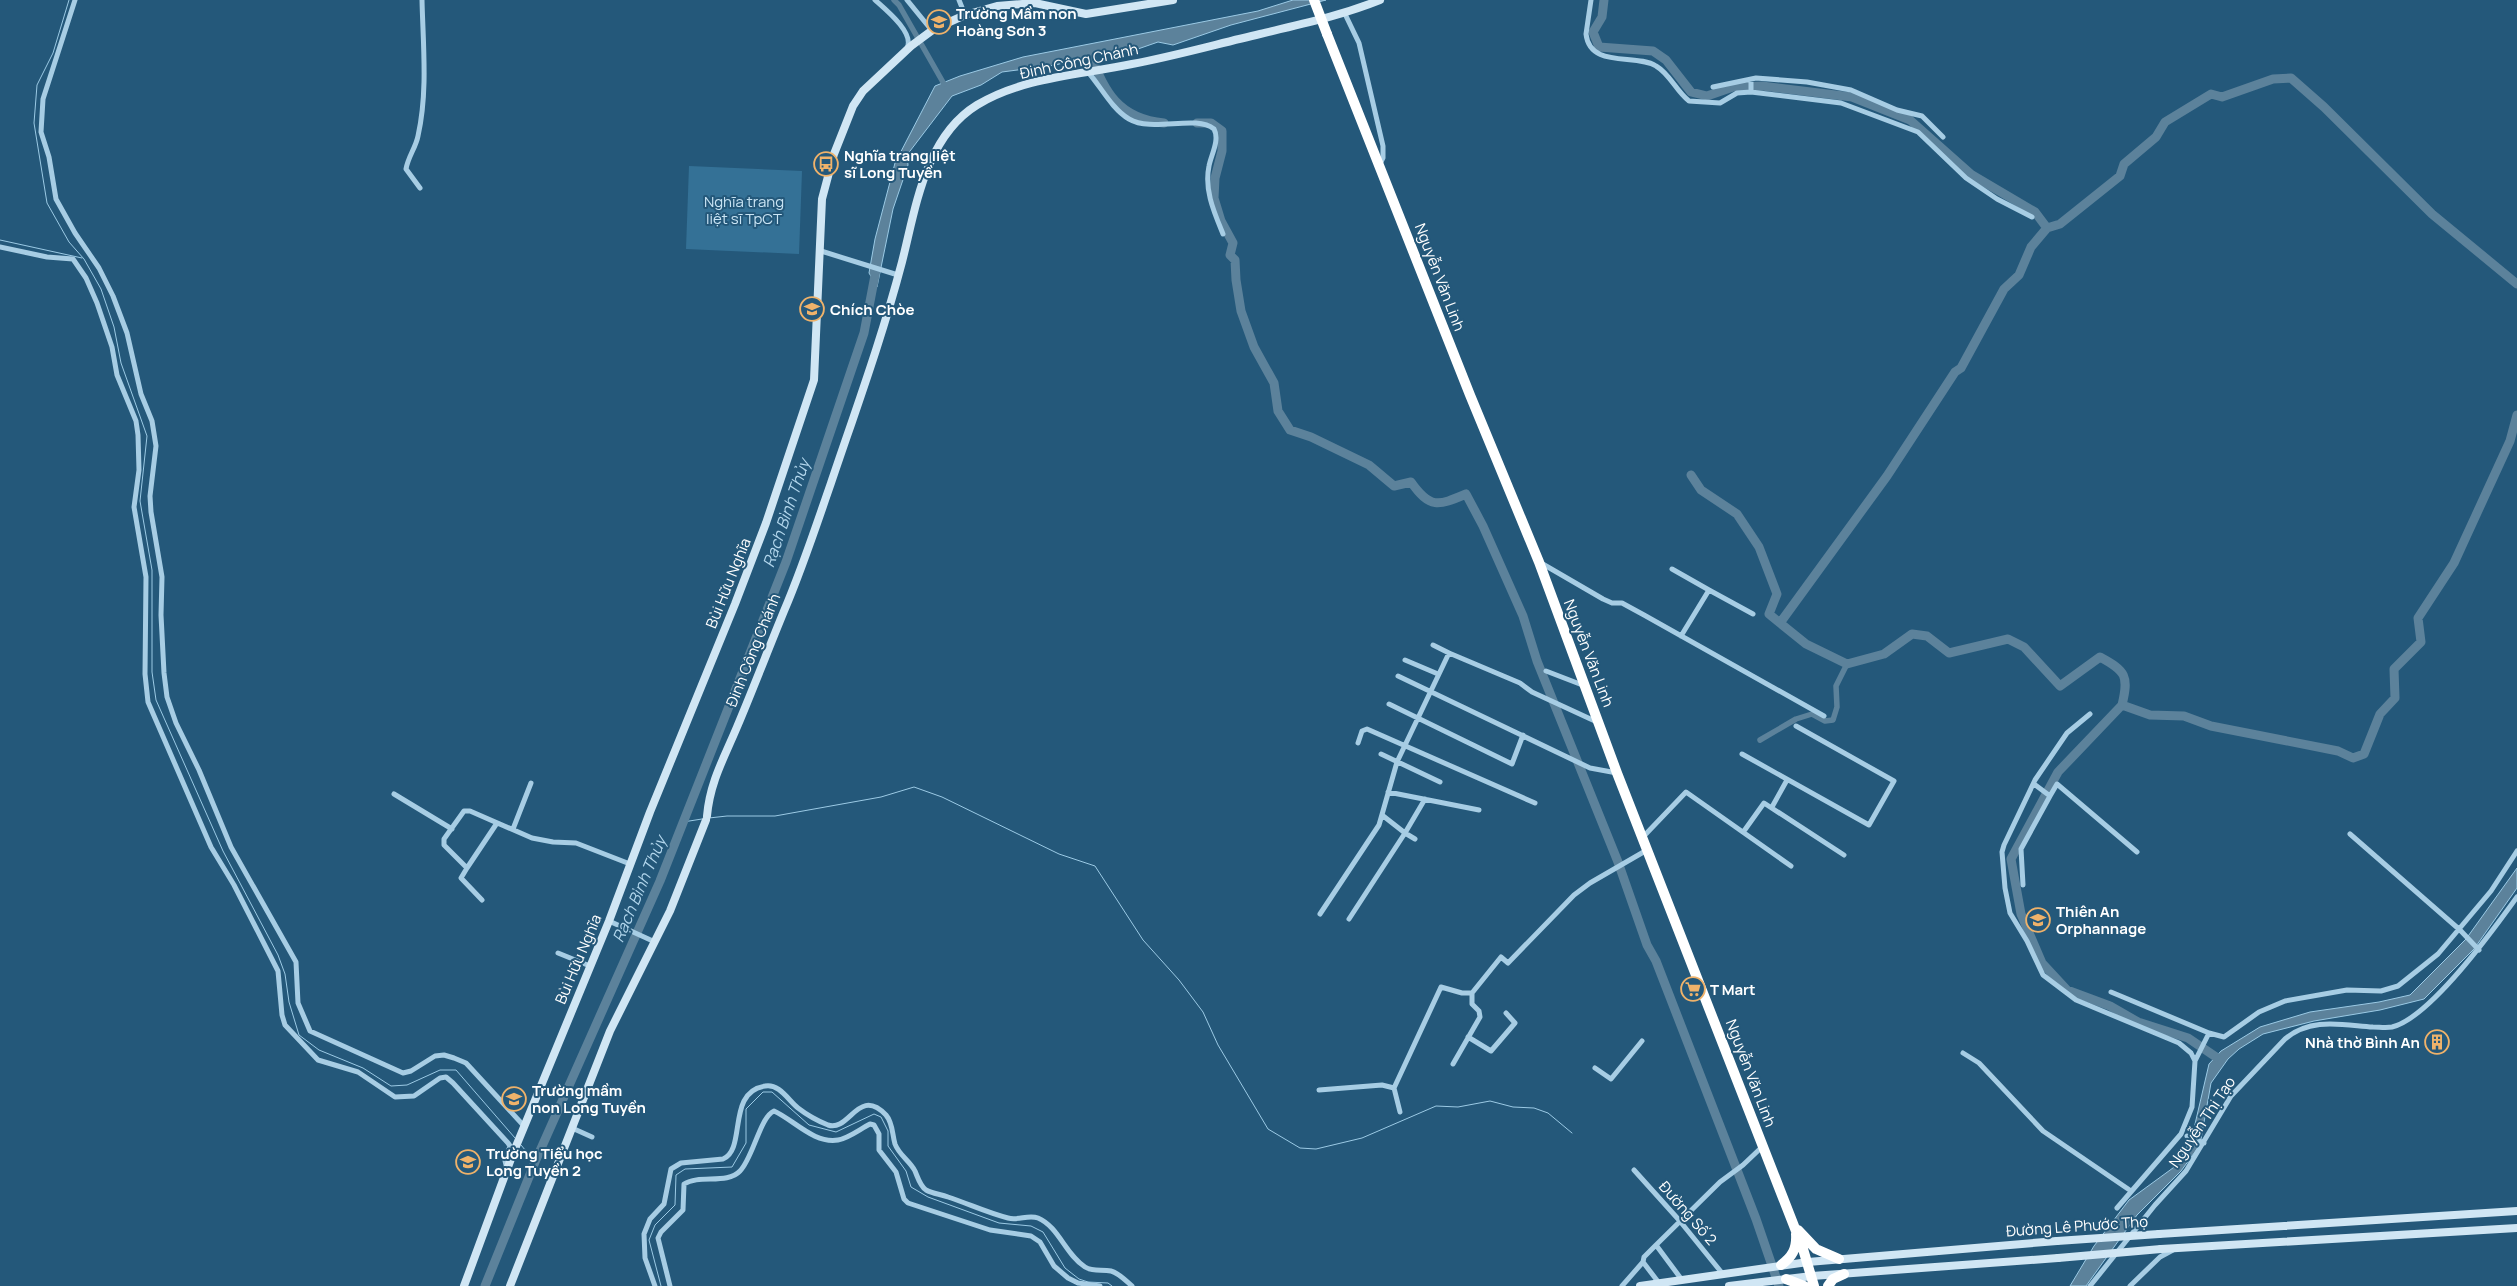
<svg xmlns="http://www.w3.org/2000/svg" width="2517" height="1286" font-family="Manrope,sans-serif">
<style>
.green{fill:#347196}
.water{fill:#5c829b;stroke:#9bcae5}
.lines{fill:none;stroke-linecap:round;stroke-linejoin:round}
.stream{stroke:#9bcae5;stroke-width:1}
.canal{stroke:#5c829b;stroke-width:5.5}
.river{stroke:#5c829b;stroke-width:9}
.street{stroke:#a7cde4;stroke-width:5}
.secondary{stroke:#d0e6f4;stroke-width:8}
.highway{stroke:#fff;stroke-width:10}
.secondary-bridge{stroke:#d0e6f4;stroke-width:8}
.highway-bridge{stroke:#fff;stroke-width:10}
.labels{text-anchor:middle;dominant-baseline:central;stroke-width:4;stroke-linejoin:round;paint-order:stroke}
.poi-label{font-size:15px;font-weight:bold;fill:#fff;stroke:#24587a;text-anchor:start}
.street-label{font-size:15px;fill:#fff;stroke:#24587a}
.park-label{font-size:15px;fill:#c9e4f4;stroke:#24587a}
.water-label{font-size:16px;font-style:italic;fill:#b2d6ec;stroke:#24587a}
</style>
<rect width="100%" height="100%" fill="#24587a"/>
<!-- green -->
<path class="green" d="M689,166l113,5 -3,83 -113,-5z"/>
<!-- water -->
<path class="water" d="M1293,0h33l-95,25 -58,20 -15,-3 -23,8 -42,4 -37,11 -54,7 -21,13 -29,11 -45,59 1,10 -15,44 -16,78 -8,-14 6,-34 20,-76 40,-77 25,-10 63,-19 235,-46z
M2517,868v20l-43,61 -50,50 -44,11 -66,11 -51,13 -24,15 -11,10 -17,24 -11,62 -19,26 -44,44 -51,71h-16l24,-40 35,-46 48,-35 15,-28 17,-73 12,-13 39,-24 50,-15 69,-10 31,-7 56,-56z"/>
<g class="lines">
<!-- stream -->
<path class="stream" d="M69,0l-16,53 -16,32 -3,38 13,80 22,39 15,17 17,30 13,38 7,36 26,73 -7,65 12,69v102l4,28 67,151 55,104 7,19 4,28 10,33 20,15 44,18 28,18 16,-1 33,-15h16l59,68
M0,240l82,18
M709,818l18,-2h48l106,-19 33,-10 28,10 117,57 36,12 48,74 36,40 24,32 15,33 50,84 32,19 16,1 46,-11 74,-32 22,1 32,-6 23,6 21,1 14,5 24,20
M683,822l19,-3
M521,1145l14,17
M661,1286l-12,-46 6,-15 20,-20 1,-30 9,-6 47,-2 14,-24v-34l17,-17h9l37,33 27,7 38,-18 7,3 7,14v15l18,25 5,16 17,10 71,26 32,3 12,6 22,36 14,11 9,3 20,1 4,3"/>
<!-- canal -->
<path class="canal" d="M894,0l5,5 45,79
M1760,740l36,-21 16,-5 13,7 8,-1 4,-13 -1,-21 11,-22"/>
<!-- river -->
<path class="river" d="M1604,0l-2,17 -9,15 6,15 54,4 13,9 25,32 16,4 26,-9 29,-1 90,11 58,23 62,55 63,37 12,16 13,-4 60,-48 4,-12 32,-27 9,-15 46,-28 11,3 51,-18 18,-1 33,29 108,107 85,70
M1090,53c14,39 29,66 74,70
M1197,123h14l11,8v20l-7,27 -1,20 7,23 12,22 -3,12 5,5 1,20 5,31 13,36 20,36 4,28 12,19 21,7 58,28 25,21 17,-4c19,27 27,24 55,12l17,32 40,90 14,45 81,201 29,83 9,16 100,258 23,67
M2047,228l-16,19 -12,28 -15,14 -43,79 -6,4 -68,104 -107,147 26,21 41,20 37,-10 28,-20 15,2 22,17 59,-14 16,8 36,39 40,-29c26,14 29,19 22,48
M1691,475l10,15 36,24 22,33 18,47 -8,20 11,9
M2216,1057l-28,-19 -50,-16 -28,-16 -43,-16 -25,-27 -21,-49 -10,-55 47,-87 64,-67 28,10 34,1 27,10 127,25 15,7 11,-4 16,-40 15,-16 -1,-29 27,-27 -3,-24 36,-55 56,-122 7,-26
M485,1286l50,-124 125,-281 126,-319 78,-229 12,-63"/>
<!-- street -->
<path class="street" d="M75,0l-32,99 -2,33 8,25 7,42 19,34 24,35 14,28 14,37 14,61 11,27 4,25 -6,50 1,16 11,65 -1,38 3,58 3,24 9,26 23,47 32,77 65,115 2,41 12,28 93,42 8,-2 24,-15 9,-1 10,3 12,5 58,63
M875,0c10,9 40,33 32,48
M907,0l22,27 5,2
M959,0l6,15
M1591,0l-5,34c4,35 50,19 70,32 14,8 20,25 33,35l31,2 17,-10 14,-1v-13
M1345,14l14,29 24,103v12l-3,6
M1088,72c13,15 24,37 41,47 24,14 66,-5 85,10 6,11 -3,26 -5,37 -5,24 5,46 14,68
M1713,87l43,-9 51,4 44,8 46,20 25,6 21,21
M1751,92l90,11 77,29 48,46 31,21 35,18
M420,188l-14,-19c2,-12 10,-22 12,-33 10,-44 5,-92 4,-136
M0,247l47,10 26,2 13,19 11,25 15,44 5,28 19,46 2,14 1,35 -5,37 12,70 -1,97 3,28 63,145 23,38 44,86 4,44 3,10 33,35 40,12 37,25 19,-1 26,-18 6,-1 7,6 55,60 2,3 -5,15 2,8
M821,251l77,24
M1541,563l62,36 9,4h10l22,12 180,101
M1672,569l37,21
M1681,636l28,-46 44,24
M1433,645l16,8
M1405,660l33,14
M1546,671l39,15
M1398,676l192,92 27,5
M1389,704l123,60 11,-29
M2090,714l-23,19 -32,47 -31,65 -2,7 3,36 5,25 17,28 16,34 33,25 103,43 12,10 4,8
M1358,743l4,-12 5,-2 168,74
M1381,754l59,28
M1742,754l127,71 25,-44 -98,-55
M2034,784l16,12 7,-12 80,68
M1388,792l91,18
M394,794l58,35
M1772,807l15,-27
M513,829l18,-46
M1744,831l20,-28 80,52
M2350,834l110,96 19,20
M1643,837l43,-45 105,74
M1415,839l-10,-6 20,-34
M467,868l30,-45
M2023,885l-2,-36 29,-53
M482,900l-21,-22 6,-10 -23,-23v-6l20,-28h6l62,27 21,4 23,1 54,21
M1320,914l59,-89 18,-63 52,-109 71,30 12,9 65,30
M1349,919l56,-86 -23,-18
M609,921l46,21
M558,953l32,13
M2111,992l98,41
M1468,1037l23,14 24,-28 -9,-10
M1963,1053l16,10 64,68 88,60
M1453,1064l27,-47 -1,-6 -7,-7v-11
M1595,1068l16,11 31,-38
M1394,1088l6,24
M1319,1090l63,-5 12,3 47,-101 21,6h10l29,-36 7,6 66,-68 16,-12 57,-33
M572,1128l20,9
M2187,1136l17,7
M1634,1170l45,50 43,53
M2117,1208l64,-74 11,-27 3,-46 14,-28 15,4 35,-25 26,-11 62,-11 34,1 17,-5 40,-32 53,-63 26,-40
M1643,1262l1,-5 12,-12
M1682,1280l-26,-35 64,-63 23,-17 20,-19
M655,1286l-10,-28 -1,-24 6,-15 14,-15 7,-35 10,-6 42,-4c24,-10 3,-67 42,-73 14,-3 24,15 33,22 9,7 20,13 30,17 22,7 30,-39 58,-10 7,8 6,19 9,29 4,11 15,17 20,27 3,7 5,15 11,19 7,4 15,4 22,7 21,7 40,16 60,21 11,3 20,-4 30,0 21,9 27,36 47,49 8,5 17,2 26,4 8,2 15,10 21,15
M670,1286l-12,-48 3,-6 22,-22 1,-26c16,-10 43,1 56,-13 13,-13 20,-54 34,-60 20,9 40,33 64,29 11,-2 22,-11 32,-16l4,1 5,9v16l17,22 8,27 4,4 82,27 41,6 9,6 14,24 14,12 10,5 22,3
M1622,1286l21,-24 16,21
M2090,1286l65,-81 31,-34 45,-75 54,-57c26,-22 57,-14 88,-12 6,0 13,1 19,0 38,-9 102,-98 125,-130
M2130,1286l30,-29 13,-7"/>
<!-- secondary -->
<path class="secondary" d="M707,816c3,-34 17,-58 30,-89 16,-38 31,-77 47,-116 18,-42 32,-85 47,-128 25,-74 51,-145 71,-221 14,-55 23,-125 75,-157 46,-28 104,-30 155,-41 43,-8 85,-20 128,-30 41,-10 80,-18 120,-34
M2159,1234l358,-23
M2161,1249l356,-21
M464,1286l48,-130 97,-235 41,-109 85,-208 31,-81 48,-143 8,-181 12,-45 19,-48 10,-15 48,-45 23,-17 31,-14 32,-9 38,-3 51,11 87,-14
M510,1286l100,-255 60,-120 36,-91
M1640,1286l168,-24 249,-21
M1729,1286l83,-10 246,-18"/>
<!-- highway -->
<path class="highway" d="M1327,34l143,361 69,167 78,211 186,476 11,37
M1798,1230l18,19 23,10
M1781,1265c11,-8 16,-16 15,-31
M1786,1279l18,7
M1828,1286l5,-7 11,-5"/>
<!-- secondary-bridge -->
<path class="secondary-bridge" d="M2057,1241l102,-7
M2058,1258l103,-9"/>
<!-- highway-bridge -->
<path class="highway-bridge" d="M1314,0l13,34"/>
</g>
<!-- icons -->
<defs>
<g id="school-ring" transform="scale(1.25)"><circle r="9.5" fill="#24587a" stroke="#efb26a" stroke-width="1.5"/><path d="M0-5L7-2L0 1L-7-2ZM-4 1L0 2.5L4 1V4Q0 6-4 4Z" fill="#efb26a"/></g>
<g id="bus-ring" transform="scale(1.25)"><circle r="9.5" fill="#24587a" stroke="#efb26a" stroke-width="1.5"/><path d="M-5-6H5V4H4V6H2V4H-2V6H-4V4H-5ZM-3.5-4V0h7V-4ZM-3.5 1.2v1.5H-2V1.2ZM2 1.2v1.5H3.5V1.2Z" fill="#efb26a"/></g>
<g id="supermarket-ring" transform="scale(1.25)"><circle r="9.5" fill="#24587a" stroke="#efb26a" stroke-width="1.5"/><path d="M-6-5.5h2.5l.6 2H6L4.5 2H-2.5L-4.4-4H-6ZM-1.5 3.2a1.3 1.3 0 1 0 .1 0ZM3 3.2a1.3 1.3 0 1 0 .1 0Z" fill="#efb26a"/></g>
<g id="building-ring" transform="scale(1.25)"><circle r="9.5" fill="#24587a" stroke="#efb26a" stroke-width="1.5"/><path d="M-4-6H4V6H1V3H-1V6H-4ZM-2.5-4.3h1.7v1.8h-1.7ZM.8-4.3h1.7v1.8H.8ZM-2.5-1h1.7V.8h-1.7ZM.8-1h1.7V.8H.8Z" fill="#efb26a"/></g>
</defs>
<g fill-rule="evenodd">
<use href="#school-ring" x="939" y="22"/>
<use href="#bus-ring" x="826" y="164"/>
<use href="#school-ring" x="812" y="309"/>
<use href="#school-ring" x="2038" y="920"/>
<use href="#supermarket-ring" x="1693" y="989"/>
<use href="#building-ring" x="2437" y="1042"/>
<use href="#school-ring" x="514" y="1099"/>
<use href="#school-ring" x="468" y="1162"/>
</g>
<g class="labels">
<!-- poi labels -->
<g class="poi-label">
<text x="956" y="13">Trường Mầm non<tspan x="956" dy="17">Hoàng Sơn 3</tspan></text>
<text x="844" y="155">Nghĩa trang liệt<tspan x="844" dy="17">sĩ Long Tuyền</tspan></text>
<text x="830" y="309">Chích Chòe</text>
<text x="2056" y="911">Thiên An<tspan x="2056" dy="17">Orphannage</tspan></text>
<text x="1710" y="989">T Mart</text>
<text x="2420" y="1042" text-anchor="end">Nhà thờ Bình An</text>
<text x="532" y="1090">Trường mầm<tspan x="532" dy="17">non Long Tuyền</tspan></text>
<text x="486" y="1153">Trường Tiểu học<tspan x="486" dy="17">Long Tuyền 2</tspan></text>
</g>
<!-- street labels -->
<g class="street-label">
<text transform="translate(1079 61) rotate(-12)">Đinh Công Chánh</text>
<text transform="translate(1440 277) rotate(69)">Nguyễn Văn Linh</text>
<text transform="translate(728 583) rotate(-68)">Bùi Hữu Nghĩa</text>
<text transform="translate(753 650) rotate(-68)">Đinh Công Chánh</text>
<text transform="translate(1589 653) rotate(69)">Nguyễn Văn Linh</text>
<text transform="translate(578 959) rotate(-67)">Bùi Hữu Nghĩa</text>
<text transform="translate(1751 1073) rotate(69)">Nguyễn Văn Linh</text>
<text transform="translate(2202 1122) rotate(-56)">Nguyễn Thị Tạo</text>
<text transform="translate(1688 1213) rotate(49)">Đường Số 2</text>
<text transform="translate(2077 1226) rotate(-4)">Đường Lê Phước Thọ</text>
</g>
<!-- park labels -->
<g class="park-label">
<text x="744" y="201">Nghĩa trang<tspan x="744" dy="17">liệt sĩ TpCT</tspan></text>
</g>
<!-- water labels -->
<g class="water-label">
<text transform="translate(786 513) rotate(-71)">Rạch Bình Thủy</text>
<text transform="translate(639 889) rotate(-67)">Rạch Bình Thủy</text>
</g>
</g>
</svg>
